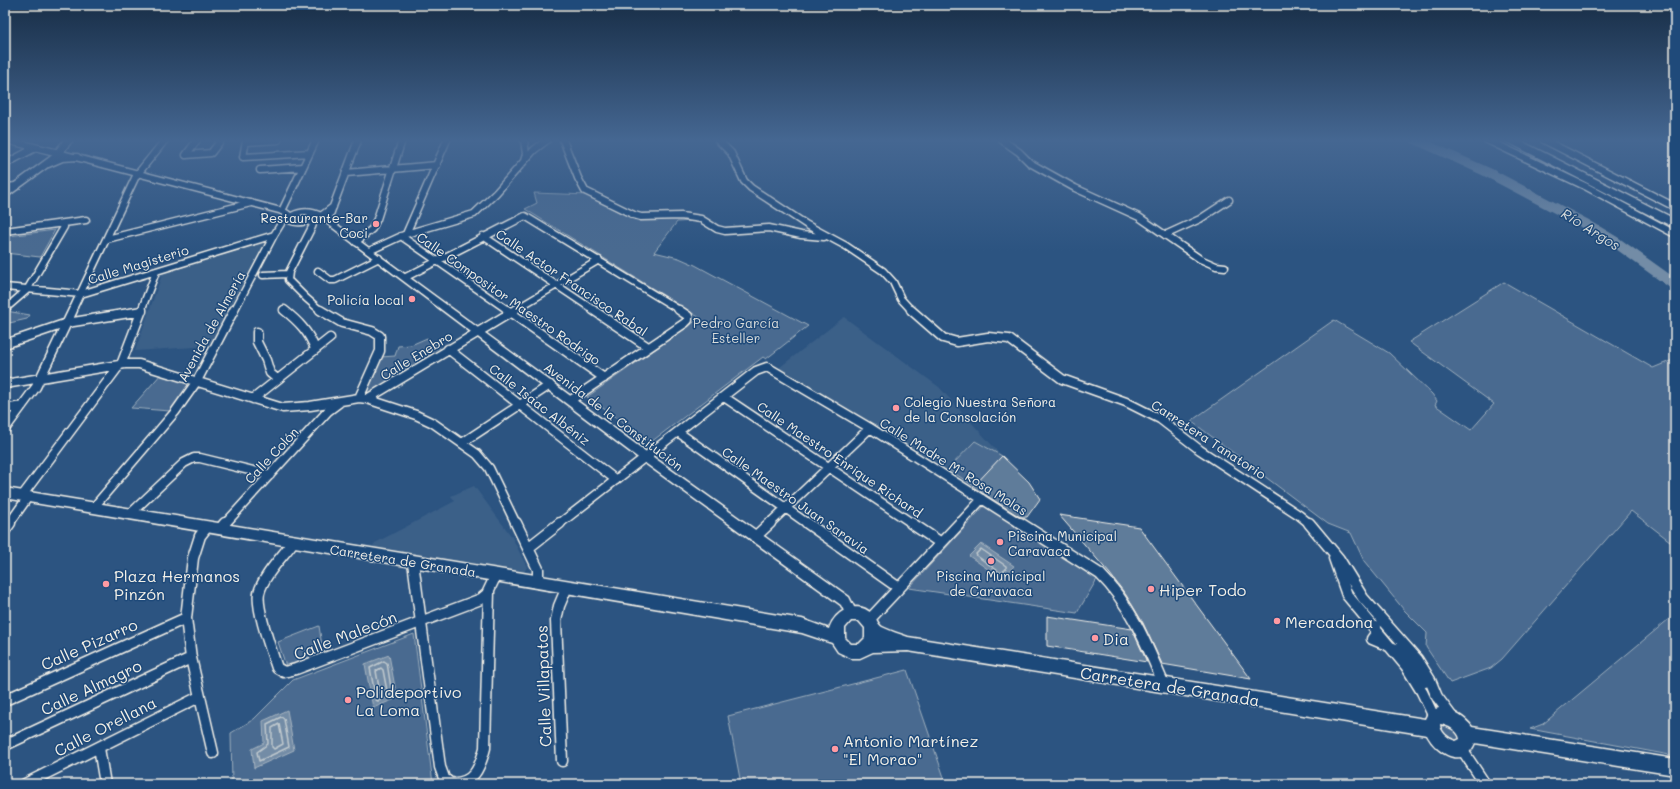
<svg xmlns="http://www.w3.org/2000/svg" width="1680" height="789" font-family="Mali,sans-serif">
<style>
.built{fill:#3b6088}
.green{fill:#496b90;stroke:#9eaebc}
.water{fill:#738ca6;stroke:#a7b4c0}
.lines{fill:none;stroke-linecap:round;stroke-linejoin:round}
.shore{stroke:#c0c9ce;stroke-width:1.5}
.river{fill:#738ca6;fill-rule:evenodd}
.building{fill:#5e7b9a;stroke:#f4f1e8}
.minor-far2-casing{stroke:#f4f1e8;stroke-width:9}
.minor-far1-casing{stroke:#f4f1e8;stroke-width:11}
.minor-casing{stroke:#f4f1e8;stroke-width:13}
.tertiary-casing{stroke:#f4f1e8;stroke-width:3}
.secondary-casing{stroke:#f4f1e8;stroke-width:3}
.motorway-casing{stroke:#f4f1e8;stroke-width:3}
.minor-far2{stroke:#1f4a7a;stroke-width:6}
.minor-far1{stroke:#1f4a7a;stroke-width:8}
.minor{stroke:#1f4a7a;stroke-width:10}
.tertiary{fill:#1f4a7a;fill-rule:evenodd}
.secondary{fill:#1f4a7a;fill-rule:evenodd}
.motorway{fill:#1f4a7a;fill-rule:evenodd}
.poi-dot{fill:#ff9aa2;stroke:#1f4a7a;stroke-width:1.5}
.labels{text-anchor:middle;dominant-baseline:central;stroke-width:3;stroke-linejoin:round;paint-order:stroke}
.poi-label{font-size:13px;fill:#f4f1e8;stroke:#1f4a7a;text-anchor:end}
.street-label{font-size:13px;fill:#f4f1e8;stroke:#1f4a7a}
.park-label{font-size:13px;fill:#dadddb;stroke:#1f4a7a}
.water-label{font-size:14px;font-style:italic;fill:#dadddb;stroke:#1f4a7a}
.near-poi-label{font-size:16px;fill:#f4f1e8;stroke:#1f4a7a;text-anchor:start}
.near-street-label{font-size:16px;fill:#f4f1e8;stroke:#1f4a7a}
</style>
<rect width="100%" height="100%" fill="#2c5481"/>
<filter id="ink" filterUnits="userSpaceOnUse"><feTurbulence type="fractalNoise" baseFrequency=".025" numOctaves="2"/><feDisplacementMap in="SourceGraphic" scale="8" xChannelSelector="R" yChannelSelector="G"/><feConvolveMatrix kernelMatrix="1 2 1 2 8 2 1 2 1" color-interpolation-filters="sRGB"/></filter>
<g filter="url(#ink)">
<!-- built -->
<path class="built" d="M266,240l-57,106 -74,5 28,-79z
M844,317l95,70 63,69 -33,35 -194,-120z
M474,486l38,51 15,30 -4,7 -152,-25 4,-6 80,-42 -4,-5z"/>
<!-- green -->
<path class="green" d="M534,193l55,2 45,21 37,1 23,4 -17,1 -23,30 25,6 16,7 113,61 -42,33 -3,-2 -112,85 -64,-45 113,-79 -175,-109 12,-6z
M55,230l-15,27 -35,-4v-15l4,-2z
M1504,282l149,86 22,-9v186l-44,-34 -129,148 -11,9 -41,15 -24,-36 1,-14 -23,-23 -40,-49 -13,-28 -23,-9 -137,-103 143,-101 55,33 43,41 5,7 -2,4 36,25 23,-26 -85,-62z
M6,311l24,4 -3,4 -22,5z
M427,338l15,12 -74,44 -5,-1 18,-36 14,-1 3,-10 13,-1z
M162,373l29,9 -21,29 -39,-3z
M975,441l27,15 -28,30 -26,-17z
M987,503l113,71 -23,39 -168,-25z
M1675,614v142l-145,-27 13,-5z
M319,626l4,26 -37,14 -8,-24z
M414,634l19,150h-201l-1,-51 23,-14 39,-39z
M907,670l39,113 -205,1 -13,-68z
M1442,719l23,18 -15,8 -15,-22z"/>
<!-- water -->
<path class="water" d="M981,544l33,22 -12,13 -33,-23z
M389,655l8,43 -24,10 -8,-44z
M287,710l7,40 -40,18 -2,-19 12,-6 -1,-22z"/>
<g class="lines">
<!-- shore -->
<path class="shore" d="M981,549l25,17v3l-5,4 -24,-17 -1,-2z
M384,661l3,2 5,31 -14,7 -2,-1 -6,-32z
M381,668l2,2 4,21 -5,3 -2,-1 -4,-22z
M281,717l3,2 5,28 -30,14 -2,-9 11,-8 -1,-20z
M279,724l4,20 -9,5 -2,-2v-19z"/>
<!-- river -->
<path class="river" d="M1410,140h17l65,29 97,51 30,18 56,40v12l-5,-2 -61,-44 -30,-18 -97,-51 -70,-32z"/>
</g>
<!-- building -->
<path class="building" d="M1002,456l27,26 11,17 -13,18h-7l-47,-30z
M1059,515l80,12 112,152 -89,-15 -19,-41 -17,-28 -16,-21z
M1047,616l85,13 15,33 -100,-16z"/>
<g class="lines">
<!-- minor-far2 casing -->
<g class="minor-far2-casing">
<path id="minor-far2" d="M6,140l53,13
M197,140l-11,15 25,-2 10,-13
M246,140l-3,17 67,-4
M524,140l2,14 -2,7
M563,140l15,38 7,13 49,24 7,2 40,-1 20,3 16,10 8,2 44,-3 32,7 23,2
M718,140l13,13 13,28 7,7 56,37 39,21 37,25 10,11 8,17 11,12
M1002,140l17,12 11,11 45,25 64,29 61,42 16,7 9,1
M1487,140l100,47 88,47
M1544,140l131,67
M246,142l32,-2
M5,164l30,-16
M48,164l14,-6 15,-1
M260,170l43,-3
M346,173l91,-8
M5,187l12,-1
M282,211l34,-71
M328,220l30,-80
M308,221l5,3 -1,3 -23,45 -1,8 18,18 15,13
M308,221l13,-5 12,-9
M5,231l81,-11
M406,234l41,-94
M1165,235l35,-16 29,-19
M401,236l108,75
M483,236l112,75
M107,239l144,-36
M356,242l16,-13 5,-10 25,-79
M369,251l37,-17 68,-20 22,-21 38,-43 13,-10
M318,271l12,9h5l44,-22
M263,275l25,-1
M406,277l119,-61 156,95
M5,287l76,7 193,-59
M5,309l22,-19 37,-63v-4
M284,310l2,1
M72,311l64,-135 29,-36
M140,311h2
M141,311l15,-39
M234,311l40,-76 13,-21
M513,311l86,-51"/>
</g>
<!-- minor-far1 casing -->
<g class="minor-far1-casing">
<path id="minor-far1" d="M284,310c14,11 25,22 31,39
M320,310l22,13 30,8 8,5v15l-21,47
M507,310l97,68
M593,310l55,37
M911,310l32,28 14,4 31,-5 21,2 53,40 64,23 34,17 40,31 99,65 11,9
M257,332v10l9,18 4,13 7,6
M5,344l62,-21 75,-12
M448,349l168,131
M5,384l120,-20h14l144,44 27,-2 49,-8 8,1 49,16 17,8 44,31 12,14 27,56
M724,397l189,127
M253,399l77,-61
M367,399l148,-89
M571,400l114,-77 3,-3v-4l-9,-6
M5,409l17,-3
M5,429l31,-42 37,-77
M678,432l130,92
M462,443l88,-58
M22,496l100,-134 20,-52
M93,508l82,-96 22,-31 37,-71
M130,514l54,-51 10,-5h6l70,17
M9,524l19,-27
M225,524l103,-113 12,-9
M559,524l197,-153 11,-4 103,61 151,96
M769,524l101,-96
M959,524l23,-25"/>
</g>
<!-- minor casing -->
<g class="minor-casing">
<path id="minor" d="M516,523l22,46v13
M807,523l92,65
M911,523l30,20
M1020,523l80,51c31,31 47,71 64,111
M1309,523l30,36 24,39 54,61 13,21 7,17
M207,527l-7,9 -7,22 -7,60 5,40 22,95
M220,529l5,-6
M5,530l5,-7
M755,537l15,-14
M293,542c-10,14 -30,34 -34,51 -3,15 11,54 16,69l2,6 7,4 12,-3 185,-70 6,-5 9,-19
M528,548l32,-25
M1334,558l13,37 59,71 16,26 11,23 -1,4
M413,562l27,205 4,11 6,5c24,2 30,-16 35,-35l4,-158
M869,620l91,-97
M1376,627l-1,8 -3,4 31,13 22,30
M1435,694l17,23
M5,700l181,-82
M5,745l186,-87
M99,748l6,36
M1461,748l24,36
M562,761l-6,-140 3,-15 8,-19
M25,784l174,-87"/>
</g>
<!-- tertiary casing -->
<g class="tertiary-casing">
<path id="tertiary" d="M56,151h6l223,58 6,4c16,-8 33,-2 44,10l218,160 96,71 200,143 9,18 -2,4 -4,1 -4,-1 -7,-14 -200,-145 -320,-241 -5,-3c-5,10 -19,11 -28,7l-3,-7 -6,-3 -223,-58zM302,214h5l1,2 -7,4h-6z"/>
</g>
<!-- secondary casing -->
<g class="secondary-casing">
<path id="secondary" d="M64,140h9l-17,21 -48,35 -3,1v-7l45,-33z
M5,488l797,131 27,10c6,-19 29,-30 44,-14 4,4 5,10 9,12 8,4 18,7 26,10l517,82 4,-8c3,-1 7,-2 10,-3 11,0 27,10 33,19l203,32v16l-200,-32c-11,27 -38,11 -48,-8l-519,-84 -35,1 -13,6h-9l-13,-6 -6,-9 -30,-10 -797,-135zM851,621h8l6,7v10l-6,6h-8l-6,-6v-10zM1440,724c8,1 19,7 20,15l-4,2c-8,-2 -16,-9 -16,-17z"/>
</g>
<!-- motorway casing -->
<g class="motorway-casing">
<path id="motorway" d="M1504,140h15l156,79v9z"/>
</g>
<!-- minor-far2 -->
<use href="#minor-far2" class="minor-far2"/>
<!-- minor-far1 -->
<use href="#minor-far1" class="minor-far1"/>
<!-- minor -->
<use href="#minor" class="minor"/>
<!-- tertiary -->
<use href="#tertiary" class="tertiary"/>
<!-- secondary -->
<use href="#secondary" class="secondary"/>
<!-- motorway -->
<use href="#motorway" class="motorway"/>
</g>
</g>
<!-- sky -->
<linearGradient id="sky" x2="0" y2="1"><stop stop-color="#182e47"/><stop offset="0.56" stop-color="#456792"/><stop offset="1" stop-color="#456792" stop-opacity="0"/></linearGradient>
<rect width="1680" height="251" fill="url(#sky)"/>
<!-- markers -->
<g class="poi-dot">
<circle cx="376" cy="224" r="4"/>
<circle cx="412" cy="299" r="4"/>
<circle cx="896" cy="408" r="4"/>
<circle cx="1000" cy="542" r="4"/>
<circle cx="991" cy="561" r="4"/>
<circle cx="106" cy="584" r="4"/>
<circle cx="1151" cy="589" r="4"/>
<circle cx="1277" cy="621" r="4"/>
<circle cx="1095" cy="638" r="4"/>
<circle cx="348" cy="700" r="4"/>
<circle cx="835" cy="749" r="4"/>
</g>
<g class="labels">
<!-- poi labels -->
<g class="poi-label">
<text x="368" y="217">Restaurante-Bar<tspan x="368" dy="15">Coci</tspan></text>
<text x="404" y="299">Policía local</text>
<text x="904" y="401" text-anchor="start">Colegio Nuestra Señora<tspan x="904" dy="15">de la Consolación</tspan></text>
<text x="1008" y="535" text-anchor="start">Piscina Municipal<tspan x="1008" dy="15">Caravaca</tspan></text>
<text x="991" y="575" text-anchor="middle">Piscina Municipal<tspan x="991" dy="15">de Caravaca</tspan></text>
</g>
<!-- street labels -->
<g class="street-label">
<text transform="translate(138 264) rotate(-17)">Calle Magisterio</text>
<text transform="translate(572 282) rotate(34)">Calle Actor Francisco Rabal</text>
<text transform="translate(509 298) rotate(35)">Calle Compositor Maestro Rodrigo</text>
<text transform="translate(211 326) rotate(-61)">Avenida de Almería</text>
<text transform="translate(416 355) rotate(-31)">Calle Enebro</text>
<text transform="translate(540 404) rotate(38)">Calle Isaac Albéniz</text>
<text transform="translate(614 416) rotate(37)">Avenida de la Constitución</text>
<text transform="translate(1209 439) rotate(33)">Carretera Tanatorio</text>
<text transform="translate(271 455) rotate(-47)">Calle Colón</text>
<text transform="translate(840 459) rotate(34)">Calle Maestro Enrique Richard</text>
<text transform="translate(954 466) rotate(32)">Calle Madre Mª Rosa Molas</text>
<text transform="translate(796 500) rotate(35)">Calle Maestro Juan Saravia</text>
<text transform="translate(403 560) rotate(9)">Carretera de Granada</text>
</g>
<!-- park labels -->
<g class="park-label">
<text x="736" y="322">Pedro García<tspan x="736" dy="15">Esteller</tspan></text>
</g>
<!-- water labels -->
<g class="water-label">
<text transform="translate(1591 229) rotate(32)">Río Argos</text>
</g>
<!-- near-poi labels -->
<g class="near-poi-label">
<text x="114" y="575">Plaza Hermanos<tspan x="114" dy="18">Pinzón</tspan></text>
<text x="1159" y="589">Hiper Todo</text>
<text x="1285" y="621">Mercadona</text>
<text x="1103" y="638">Dia</text>
<text x="356" y="691">Polideportivo<tspan x="356" dy="18">La Loma</tspan></text>
<text x="843" y="740">Antonio Martínez<tspan x="843" dy="18">"El Morao"</tspan></text>
</g>
<!-- near-street labels -->
<g class="near-street-label">
<text transform="translate(345 635) rotate(-21)">Calle Malecón</text>
<text transform="translate(89 644) rotate(-24)">Calle Pizarro</text>
<text transform="translate(543 686) rotate(-92)">Calle Villapatos</text>
<text transform="translate(1170 686) rotate(9)">Carretera de Granada</text>
<text transform="translate(91 687) rotate(-25)">Calle Almagro</text>
<text transform="translate(105 726) rotate(-27)">Calle Orellana</text>
</g>
</g>
<!-- margin -->
<rect width="1680" height="789" fill="none" stroke="#1f4a7a" stroke-width="20"/>
<rect x="10" y="10" width="1660" height="769" fill="none" stroke="#f4f1e8" stroke-width="1.5" filter="url(#ink)"/>
</svg>
